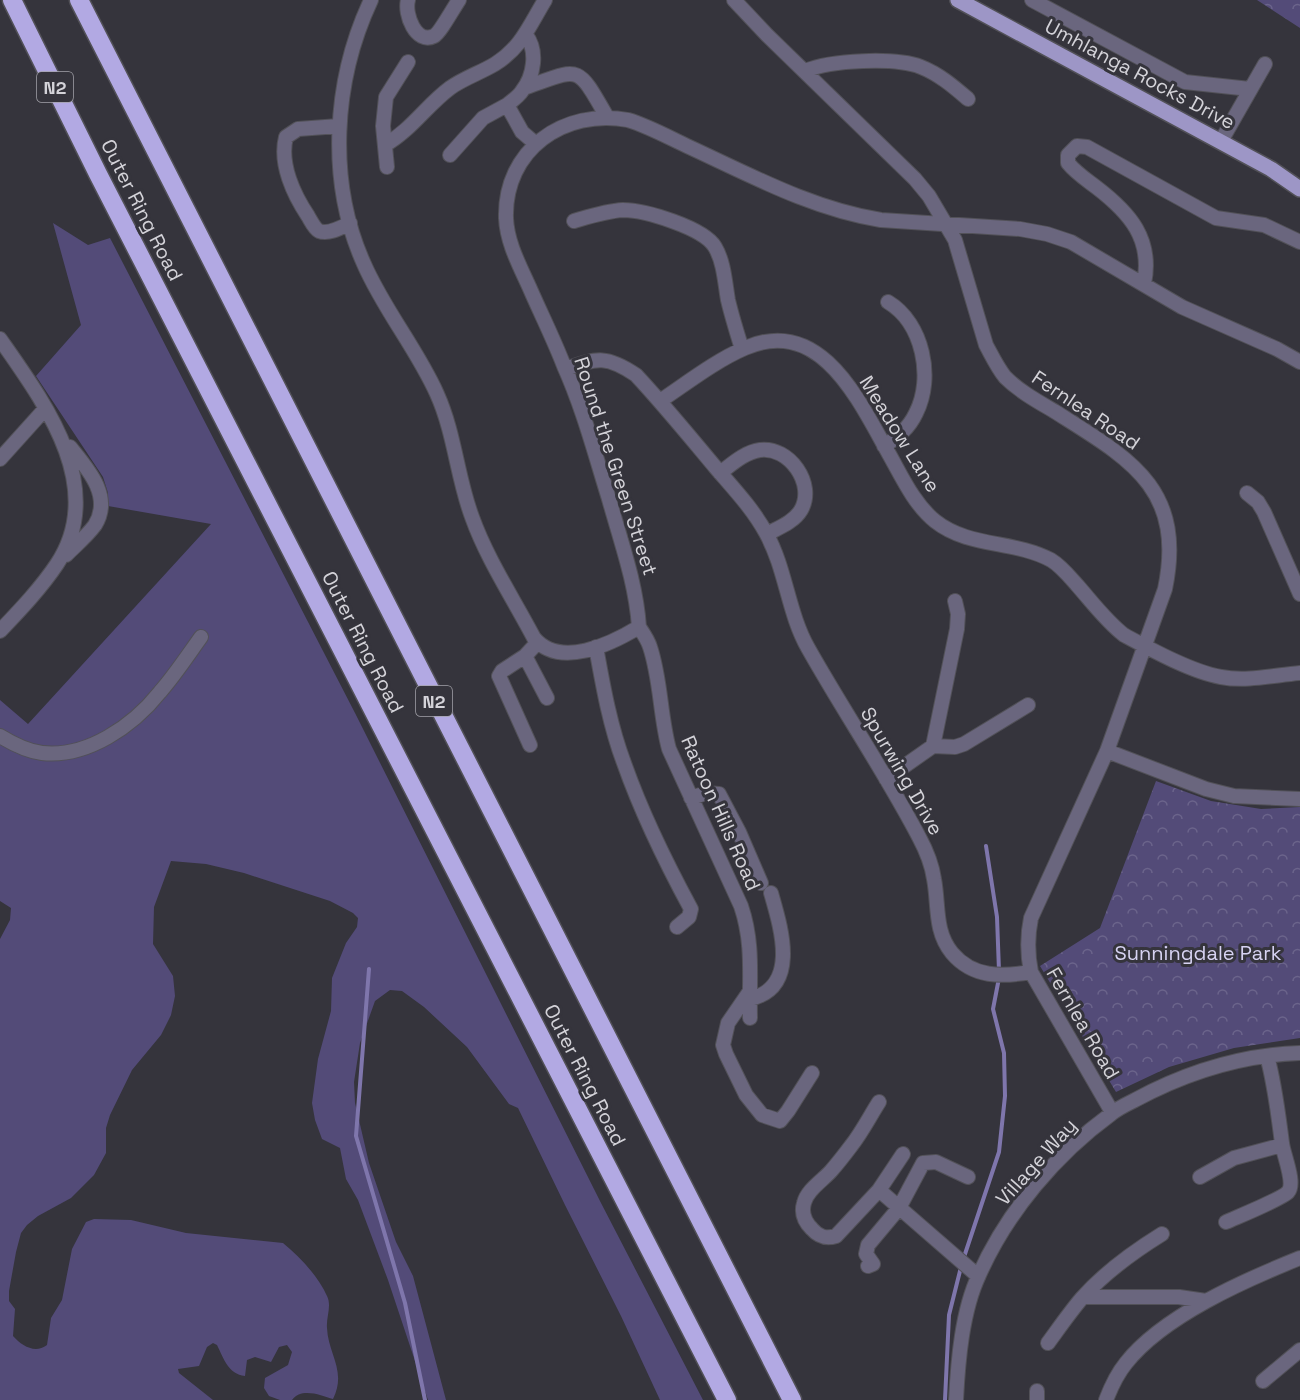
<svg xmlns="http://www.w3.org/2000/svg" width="1300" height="1400" font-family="'Space Grotesk',sans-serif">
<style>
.green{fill:#534b78}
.forest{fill:url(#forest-crowns)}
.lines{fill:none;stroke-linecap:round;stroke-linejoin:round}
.stream{stroke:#7f76ac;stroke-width:4}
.minor-casing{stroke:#525158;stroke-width:16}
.major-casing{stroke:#525158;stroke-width:18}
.highway-casing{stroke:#525158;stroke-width:21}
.minor{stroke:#6a667e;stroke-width:14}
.major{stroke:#9d96c6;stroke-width:15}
.highway{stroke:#b2a9e3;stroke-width:18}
.labels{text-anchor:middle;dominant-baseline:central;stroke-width:6;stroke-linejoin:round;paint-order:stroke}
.shield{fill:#35343c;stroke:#a4a3aa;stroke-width:1.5}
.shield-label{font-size:18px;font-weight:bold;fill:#d4d3d9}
.street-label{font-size:20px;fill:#d4d3d9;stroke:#35343c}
.park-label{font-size:20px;fill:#d7d3f3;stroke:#35343c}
</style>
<defs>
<pattern id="forest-crowns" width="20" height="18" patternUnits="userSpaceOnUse" patternTransform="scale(1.5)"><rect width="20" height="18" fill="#534b78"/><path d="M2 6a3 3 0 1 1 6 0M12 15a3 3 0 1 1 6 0" fill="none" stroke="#6b648b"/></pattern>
</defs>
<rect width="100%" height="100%" fill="#35343c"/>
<!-- green -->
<path class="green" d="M53,223l35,22 22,-7 245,475 246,490 102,197h-43l-39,-84 -56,-111 -47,-97 -9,-4 -42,-57 -43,-40 -22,-16 -12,-1 -15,11 -15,42 -6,39 1,21 14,60 27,79 17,34 33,124h-18l-40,-120 -30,-80 -12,-21 -6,-31 -18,-9 -7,-19 -3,-17 6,-44 13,-48 1,-33 14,-35 11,-16 1,-9 -5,-5 -23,-12 -86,-28 -38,-9 -35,-3 -17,46 -1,37 20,32 2,20 -4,19 -10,20 -29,35 -22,45 -4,13v25l-12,22 -23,23 -33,18 -11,9 -6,8 -5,19 -7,39v10l6,8 -2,27c9,10 22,18 34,9l4,-27 11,-18 10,-51 14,-27 8,-3 37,1 55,13 97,10c17,14 35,33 44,53 5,10 -1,21 0,32 1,26 20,43 6,71 -12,-4 -32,-12 -41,1h-12l-11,-4 -5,-8 1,-10 23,-13 4,-13 -5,-7 -8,2 -8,15 -16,-5 -8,3 -2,16c-17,-2 -21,-17 -28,-31l-4,-2 -6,4 -8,19 -21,3 1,4 34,27h-213v-461l10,-19 1,-12 -11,-7v-201l28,24 183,-200 -103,-18v-13l-5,-16 -67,-101 45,-51z"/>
<!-- forest -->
<path class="forest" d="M1257,0h43v28z
M1156,781l55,20 50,8 39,-2v231l-66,10 -65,19 -53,25 -76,-126 60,-38z"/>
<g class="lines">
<!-- stream -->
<path class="stream" d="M986,846l11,71 2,54
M369,969l-13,167 49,167 20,97
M963,1260l36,-108 6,-56 -1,-43 -11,-44 6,-31
M945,1400l4,-85 12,-48"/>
<!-- minor casing -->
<g class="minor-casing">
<path id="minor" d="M371,0c-38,81 -44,182 -7,264 20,46 53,85 73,130 18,40 20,83 35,123 15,42 41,81 62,121 26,31 77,6 105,-11 -3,-44 -18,-85 -30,-128 -14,-45 -26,-91 -45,-133 -10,-26 -22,-50 -33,-75 -10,-23 -24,-47 -25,-73 -2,-68 58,-110 122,-98 20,6 40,17 59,26 63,29 125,63 194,74l139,9 27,5 24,8 111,65 95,42 23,13
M408,0c-4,14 8,45 26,36 6,-3 20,-29 25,-36
M734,0l33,35 148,144 14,17 26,44 31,105c6,11 11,22 19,32 14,14 32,24 49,34 74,47 132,76 111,178l-58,162 -76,167c-4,19 -4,34 0,54l81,140
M1032,0l153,82 65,7
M526,35c12,16 8,41 -4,56 -3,5 -10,10 -15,14l15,27 14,12
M805,71c26,-11 90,-14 116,-4 18,7 33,20 47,32
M524,88c57,-20 52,-25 83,29
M339,126l-41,3 -12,8c-7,27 8,58 22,79 3,5 6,12 11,15 10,4 23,-4 31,-8
M1221,141l44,-77
M385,145c26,-15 42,-40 65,-57 14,-10 30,-15 45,-24 27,-17 34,-38 50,-64
M450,155l33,-37 24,-13
M387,167l-4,-41 3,-29 22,-35
M574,221c17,-5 32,-10 49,-11 22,0 81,18 92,37 9,15 10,36 13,53 4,17 9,33 14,49
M1144,284c9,-45 -14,-71 -48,-97 -9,-7 -20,-14 -28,-24v-8l9,-9 10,1 129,71 48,7 36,17
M0,339c44,63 108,148 57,225 -16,24 -37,46 -57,67
M566,369c31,-12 42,-13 70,6 28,30 54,62 80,93 18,21 37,41 50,65 20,36 22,80 42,115 36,64 77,124 111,189 7,13 13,28 15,42 5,26 0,52 18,74 21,25 50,24 79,19
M660,401c27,-18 55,-40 85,-53 76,-33 114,53 144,106 13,23 25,50 46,67 34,27 79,19 116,39 10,6 18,16 26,25 15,17 29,36 47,50 26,14 68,37 97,42 26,5 54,-2 79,-4
M884,446c14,-9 25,-18 32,-33 18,-35 7,-90 -28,-111
M0,459l45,-50
M720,473c12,-9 25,-21 40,-23 29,-4 56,34 41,60 -7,12 -23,18 -34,24
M1247,493l11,9 6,10 36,82
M66,555c9,-9 21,-19 29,-30 18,-29 -8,-57 -25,-78
M639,627c4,6 9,13 11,20 11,33 10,69 19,102l72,157c13,38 8,73 9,112
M596,647c7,39 14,79 28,116 18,51 41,98 67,146l-2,8 -12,10
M525,656l22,42
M0,736c13,8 26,15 42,17 45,5 91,-27 118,-61 15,-17 28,-37 41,-55
M530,745l-31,-69 3,-5 23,-15 13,-14
M933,746l22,1 9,-3 64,-39
M1107,751l99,38 28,7 66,3
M886,779l47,-33 24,-117 1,-15 -3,-13
M691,798l15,-5 13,1 20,38 22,51
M750,991l-22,32 -5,22 3,9 20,41 16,20 18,6 8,-10 24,-38
M750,999c50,-12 31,-71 21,-106
M879,1102c-9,14 -17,30 -28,44 -6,8 -13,17 -20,25 -9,10 -24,19 -27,32 -3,10 1,19 8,26 7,8 14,10 24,7l43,-46 24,-36
M1200,1177l34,-19 48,-13
M879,1190l99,86
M1226,1222c11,-5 56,-23 62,-30 8,-9 -5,-38 -6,-49 -4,-30 -7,-58 -15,-87
M868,1266l5,-2 -7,-10 2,-9 31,-37 24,-45 13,-1 32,15
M1083,1297h96l27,4
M1048,1343c11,-15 22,-31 34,-45 23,-26 51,-46 80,-64
M1263,1381l37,-31
M956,1400c2,-39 6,-89 23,-125 28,-63 77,-121 132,-161 7,-6 16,-10 24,-14 50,-27 107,-45 165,-47
M1037,1400v-9
M1106,1400c5,-13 11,-26 20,-37 37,-47 119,-83 174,-105"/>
</g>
<!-- major casing -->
<g class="major-casing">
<path id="major" d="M958,0l313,169 29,20"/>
</g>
<!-- highway casing -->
<g class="highway-casing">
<path id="highway" d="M12,0l86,174 629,1226
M79,0l713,1400"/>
</g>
<!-- minor -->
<use href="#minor" class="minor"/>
<!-- major -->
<use href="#major" class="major"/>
<!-- highway -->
<use href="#highway" class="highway"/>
</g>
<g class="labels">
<!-- shield labels -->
<g class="shield">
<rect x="37" y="72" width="36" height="30" rx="4.5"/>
<rect x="416" y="686" width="36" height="30" rx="4.5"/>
</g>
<g class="shield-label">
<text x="55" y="87">N2</text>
<text x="434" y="701">N2</text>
</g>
<!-- street labels -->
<g class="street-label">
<text transform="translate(1140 74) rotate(28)">Umhlanga Rocks Drive</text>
<text transform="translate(142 210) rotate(63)">Outer Ring Road</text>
<text transform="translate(1086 410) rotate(34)">Fernlea Road</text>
<text transform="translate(900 434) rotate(58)">Meadow Lane</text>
<text transform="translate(616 466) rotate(72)">Round the Green Street</text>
<text transform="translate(363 642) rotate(63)">Outer Ring Road</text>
<text transform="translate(902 771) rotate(60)">Spurwing Drive</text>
<text transform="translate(721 813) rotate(66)">Ratoon Hills Road</text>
<text transform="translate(1083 1023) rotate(60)">Fernlea Road</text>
<text transform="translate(585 1075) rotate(63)">Outer Ring Road</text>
<text transform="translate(1036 1162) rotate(-48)">Village Way</text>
</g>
<!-- park labels -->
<g class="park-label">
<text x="1198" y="953">Sunningdale Park</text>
</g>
</g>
</svg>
